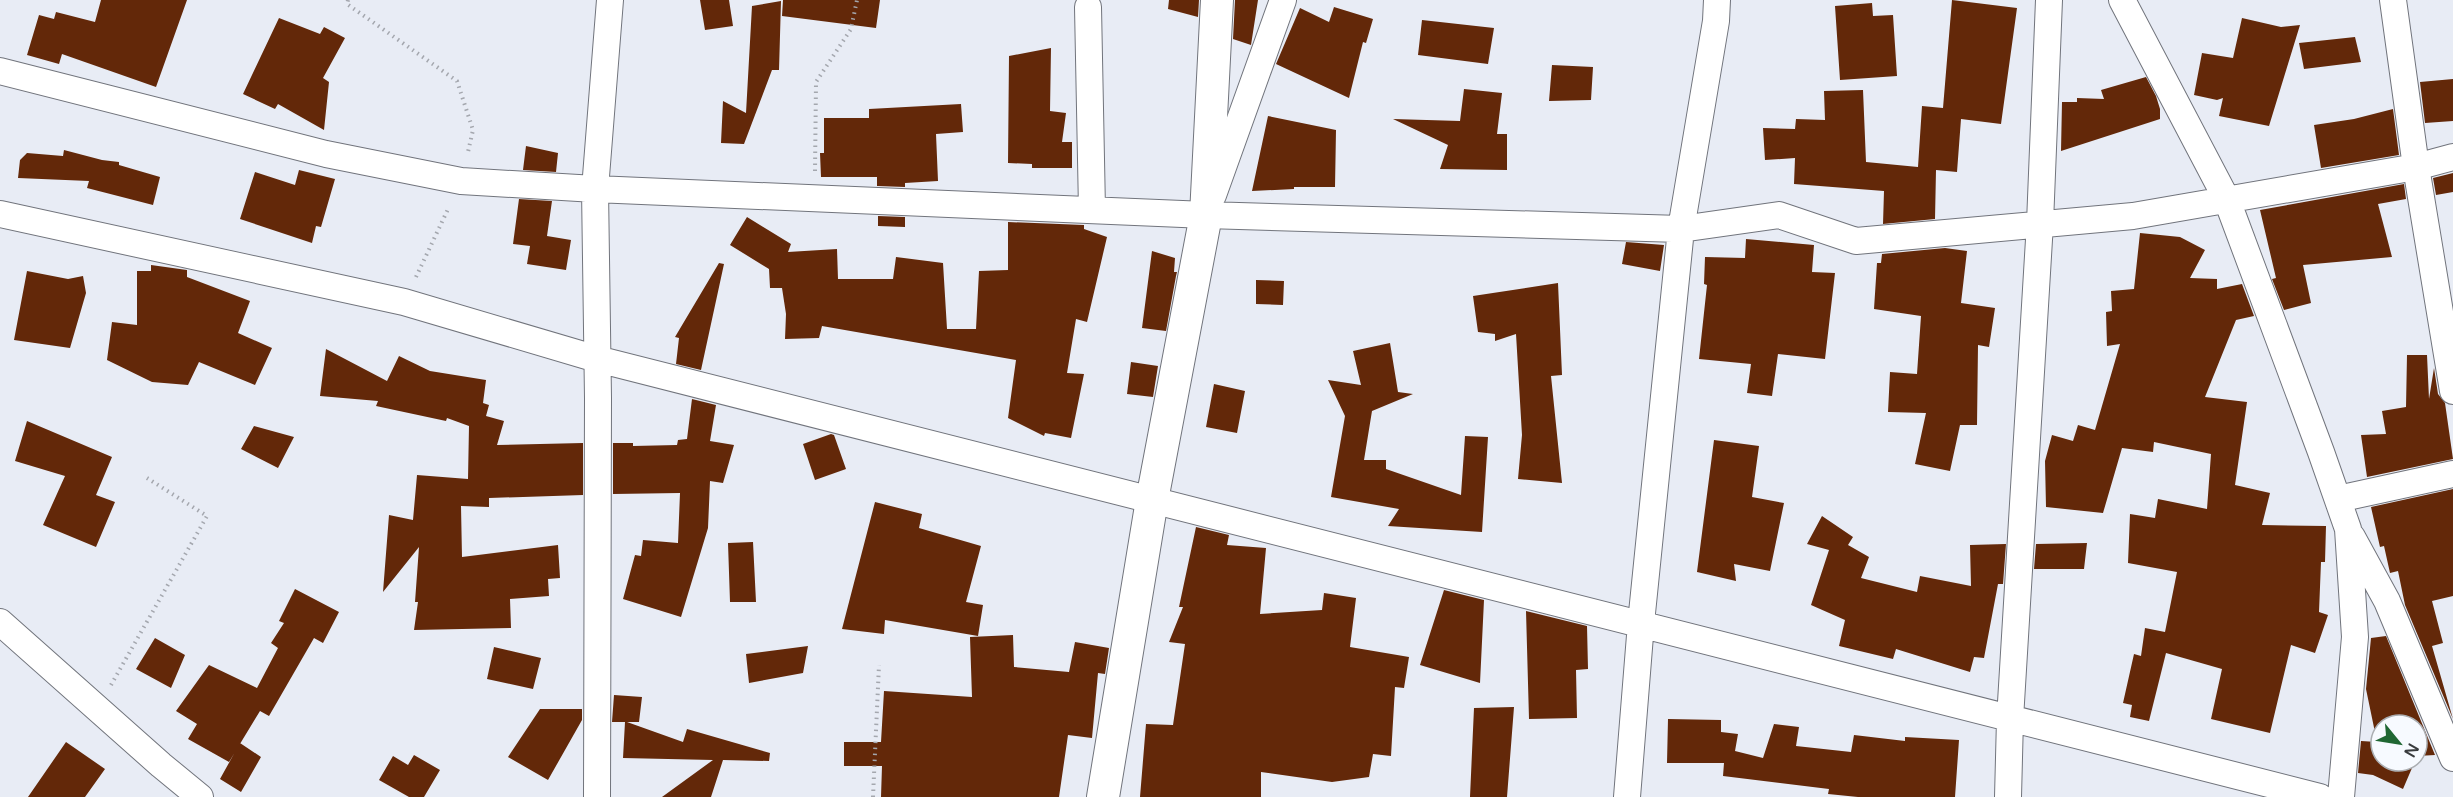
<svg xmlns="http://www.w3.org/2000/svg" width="2453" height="797" font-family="'Varela Round',sans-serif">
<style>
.building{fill:#632809}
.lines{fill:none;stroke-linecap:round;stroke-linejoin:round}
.minor-casing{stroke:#71747c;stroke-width:28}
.tertiary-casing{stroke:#71747c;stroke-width:34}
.path{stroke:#a4a7ae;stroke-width:4;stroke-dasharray:1.5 4.5;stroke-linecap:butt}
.minor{stroke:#fff;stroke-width:26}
.tertiary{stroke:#fff;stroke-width:32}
</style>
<rect width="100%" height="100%" fill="#e8ecf5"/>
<!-- building -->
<path class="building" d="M101,0h86l-31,87 -94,-33 -3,10 -32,-9 12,-40 15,4 2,-7 39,10z
M700,0h29l4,26 -28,4z
M783,0h97l-4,28 -94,-12z
M1169,0h30l-1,17 -30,-8z
M1235,0h23l-7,45 -18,-6z
M1952,0l65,8 -16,116 -40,-5 -4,53 -21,-2 -1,49 -52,5 1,-33 -90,-7 1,-26 -30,2 -2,-32 32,1 1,-10 29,1 -1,-29 39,-1 3,72 52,5 4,-61 21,2z
M781,1l-2,69h-7l-28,74 -23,-1 2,-42 23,12 6,-107z
M1872,3l1,13 20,-1 4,61 -57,4 -5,-74z
M1334,7l39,12 -7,24 -3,-1 -14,56 -73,-34 24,-56 29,14z
M279,18l41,16 4,-7 21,11 -22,40 6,4 -5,48 -46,-26 -3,5 -32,-15z
M2242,18l39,9 19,-2 -31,101 -50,-10 4,-18 -6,2 -23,-5 8,-42 31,5z
M1422,20l72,8 -6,36 -70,-9z
M2355,37l6,25 -57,7 -5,-26z
M1051,48l-1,63 16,2 -4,29h10v26h-40v-4l-24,-1 1,-107z
M1552,65l41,2 -2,33 -42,1z
M2146,77l10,19 4,13v10l-99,32 1,-49h15v-4l27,1 -3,-9z
M2453,79v42l-28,2 -5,-41z
M1464,89l38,4 -5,41h10v36l-67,-1 8,-24 -55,-26 67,2z
M961,104l2,28 -27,2 2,47 -33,2v4l-28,-1v-9h-56l-1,-24h4v-35h45v-9z
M2393,109l6,46 -78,13 -7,-43 40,-6z
M1268,116l68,14 -1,57h-41v2l-42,2z
M526,146l32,7 -2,19 -33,-2z
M64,150l38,10 17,2v3l41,12 -7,28 -66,-17 2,-7 -71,-3 2,-18 7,-7 36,3z
M299,170l36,9 -14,48 -5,-1 -4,17 -72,-24 15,-47 40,13z
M2453,173v19l-17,3 -3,-17z
M2404,184l2,15 -28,5 14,53 -89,8 8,38 -27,7 -12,-31 4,-1 -16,-68z
M519,199l33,2 -5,35 24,4 -5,30 -39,-6 3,-18 -17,-2z
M878,216l27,1v10l-27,-1z
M747,217l44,27 -3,8 49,-3 1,30h55l3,-22 47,6 4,66h29l3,-58 29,-1v-48l76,3v4l23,8 -20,85 -11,-3 -9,54 17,1 -13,64 -26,-5 -1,3 -36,-18 8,-58 -194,-34 -3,12 -34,1 1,-25 -4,-26h-12l-1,-19 -39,-24z
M2140,233l40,4 25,13 -15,28 27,1v10l25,-5 12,32 -18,4 -31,77 42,5 -12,83 35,8 -8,32 64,1 -1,36h-4l-2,50 9,3 -13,38 -24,-8 -21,88 -59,-14 11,-50 -56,-16 -17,68 -19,-4 2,-12 -9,-2 11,-49 7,2 4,-28 20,4 12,-60 -49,-9 2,-49 25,4 3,-19 49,10 4,-55 -57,-12 -1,10 -31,-4 -19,65 -57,-6 -1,-46 7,-26 21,6 5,-16 17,5 25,-86 -13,2 -1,-34 6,-1 -1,-20 23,-2z
M1746,239l68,6 -2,27 23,1 -10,86 -47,-5 -6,42 -25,-3 4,-29 -52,-5 8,-74 -3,-1 1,-27 40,1z
M1626,242l38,3 -4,26 -38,-7z
M1945,248l22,3 -6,52 34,5 -6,39 -11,-2 -1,80h-17l-10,46 -35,-7 11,-51 -38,-1 2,-40 27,2 4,-58 -47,-7 3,-46h4l1,-9z
M1152,251l23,7 -1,14h3l-1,4 -10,55 -24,-3z
M719,263l5,1 -23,106 -25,-6 3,-26 -4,-1z
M151,265l36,5v7l63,24 -12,32 34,15 -17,37 -56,-23 -11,23 -36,-3 -45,-22 5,-38 25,3v-54h14z
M27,271l41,8 15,-3 3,17 -16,55 -56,-8z
M1256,280l28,1 -1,24 -27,-1z
M1558,283l4,92 -11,1 11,107 -44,-4 4,-44 -6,-101 -21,7v-7l-17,-2 -5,-36z
M1390,343l8,49 15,2 -41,17 -8,49h22v9l75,26 4,-59 23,1 -6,95 -94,-6 11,-17 -68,-12 14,-81 -17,-36 33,5 -8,-34z
M326,349l61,32 12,-25 31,15 56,9 -3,23 6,2 -3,11 18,5 -7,24 86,-2v52l-94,3v9l-28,-1 1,51 96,-12 2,33 -12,1 1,17 -39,3 1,29 -97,2 4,-28h-3l4,-55 -36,45 6,-77 24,5 4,-45 51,4 1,-53 -22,-8 -1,3 -70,-15 2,-5 -58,-5z
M2407,355h20l2,44 5,-31 4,26 7,9 8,56 -86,18 -6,-42 25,-1 -4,-23 24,-4z
M1131,362l27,4 -5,31 -26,-3z
M1214,384l31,7 -8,42 -31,-6z
M692,399l24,6 -6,36 24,4 -11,38 -13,-2 -2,47 -27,89 -58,-18 12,-44 6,1 2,-16 35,3 2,-50 -67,1v-51h20v3l44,-1 1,-5 9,-1z
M27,421l85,36 -16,38 19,7 -19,45 -53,-22 22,-49 -50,-15z
M254,426l40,11 -16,31 -37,-19z
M831,434l3,1 12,34 -31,11 -12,-36z
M1714,440l45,6 -7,51 32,6 -14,68 -36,-7 2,17 -39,-9z
M2453,489v107l-21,5 11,42 -11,3 21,73 -48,-114 -7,-34 -8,2 -6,-27 -4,1 -9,-40z
M875,502l47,12 -3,14 62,18 -15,56 17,3 -5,31 -93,-16 -1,14 -42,-5z
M1822,516l31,21 -5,8 21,12 -8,21 56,14 3,-16 51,10 -1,-41 36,-1 -3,40h-5l-14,74 -10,-1 -4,15 -74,-23 -3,10 -54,-13 6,-26 -34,-15 18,-55 -22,-6z
M1196,527l33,8 -2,10 39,3 -6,66 62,-4 2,-17 32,5 -6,49 59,10 -5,31 -9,-1 -4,69 -18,-2 -4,23 -37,5 -71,-10v25h-121l6,-73 27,1 12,-81 -16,-2 14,-35h-4z
M753,542l3,60h-26l-2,-59z
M2087,543l-3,26h-50l2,-25z
M295,589l44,23 -16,31 -9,-5 -45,78 -9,-5 -31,51 -41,-23 9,-15 -21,-13 33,-46 48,23 21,-40 -7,-5 13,-20 -5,-2z
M1444,590l40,10 -4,83 -60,-18z
M1526,611l61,15 1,43 -12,1 1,48 -48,1z
M1013,635l1,32 55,5 6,-30 34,6 -4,26 -7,-1 -6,65 -24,-3 -9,62h-178l1,-31h-38v-24h37l3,-51 88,6 -2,-60z
M2386,636l49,119 -18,1v-31h-36v36h34l-12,28 -30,-14 -15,-2 3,-32 16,1 -11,-53 5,-51z
M155,638l30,17 -14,33 -35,-19z
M808,646l-5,27 -54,10 -3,-29z
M494,647l47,11 -8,31 -46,-10z
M614,695l28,2 -3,25h-12l56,20 4,-13 83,24 -1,8 -46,-1 -12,37h-49l51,-37 -90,-2 2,-36h-13z
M1514,707l-7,90h-37l4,-89z
M540,709h42v11l-34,60 -40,-23z
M1668,719l53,1v12l17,2 -3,17 28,7 11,-34 25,3 -3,19 55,6 3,-17 51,6v-4l54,3 -4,57h-97l-30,-3 1,-5 -106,-13 1,-13h-57z
M66,742l39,27 -20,28h-57z
M240,743l21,14 -20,35 -21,-13z
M414,755l26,15 -16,27h-15l-30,-17 14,-24 15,9z"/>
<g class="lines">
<!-- minor casing -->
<g class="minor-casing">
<path id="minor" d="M2122,0l105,200 94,252 27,77 7,108 -14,160
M2393,0l23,167 37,224
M1088,7l4,203
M0,71l326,83 135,27 134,8 611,26 475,14 98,-14 77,26 277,-25 283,-49 37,-10
M1213,195l70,-195
M0,214l404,88 193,57 1723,438
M2338,499l115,-25
M2352,537l35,64 66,157
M0,622l161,143 39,32
M597,797l1,-399 -3,-209 15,-189
M1627,797l14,-174 40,-394 35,-208 1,-21
M2008,797l2,-78 30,-496 9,-223"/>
</g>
<!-- tertiary casing -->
<g class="tertiary-casing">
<path id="tertiary" d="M1103,797l49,-297 54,-285 11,-215"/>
</g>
<!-- path -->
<path class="path" d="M348,0l-1,4 110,77 16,49 -5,22
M815,171l1,-89 35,-53 6,-29
M416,277l33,-70
M111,685l96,-169 -60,-38
M873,797l6,-132"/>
<!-- minor -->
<use href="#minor" class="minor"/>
<!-- tertiary -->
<use href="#tertiary" class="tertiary"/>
</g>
<!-- north arrow -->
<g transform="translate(2399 743) rotate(120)"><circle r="28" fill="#f7faff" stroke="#abaeb2" stroke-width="1.5"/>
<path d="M0-4.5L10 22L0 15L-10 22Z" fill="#206733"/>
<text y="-9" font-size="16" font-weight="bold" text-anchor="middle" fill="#393b3e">N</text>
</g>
</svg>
